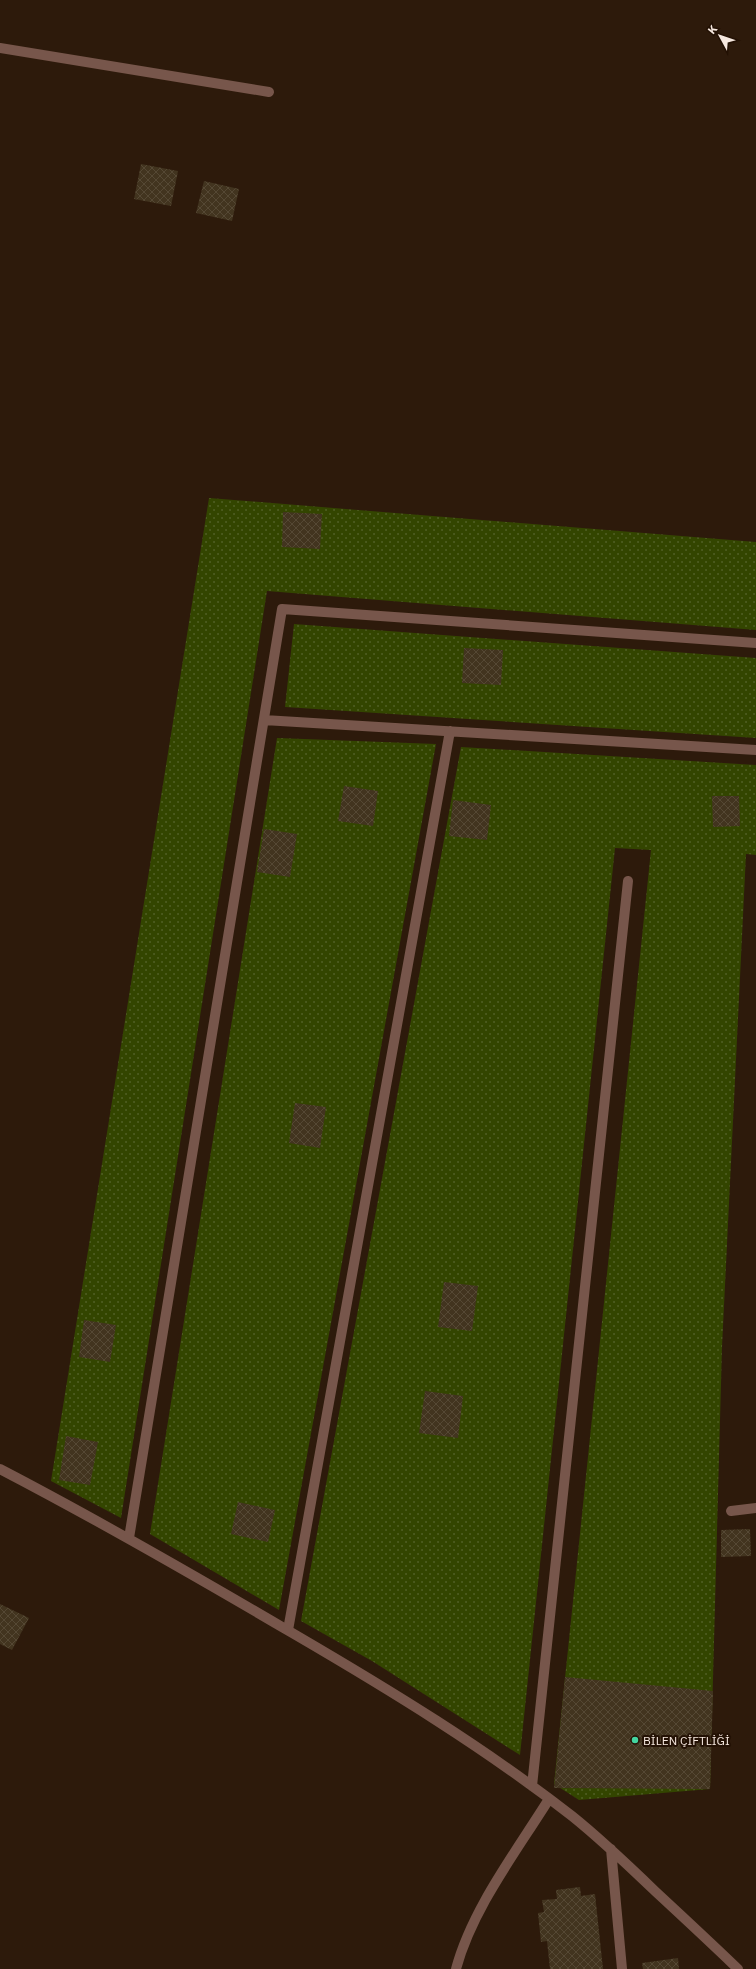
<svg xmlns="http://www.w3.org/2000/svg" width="756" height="1969" font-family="'IBM Plex Sans',sans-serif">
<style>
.green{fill:url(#green-dots)}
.building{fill:url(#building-cross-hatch)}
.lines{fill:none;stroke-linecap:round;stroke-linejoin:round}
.lane{stroke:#77564b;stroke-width:10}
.poi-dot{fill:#43d4a0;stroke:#231104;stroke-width:1.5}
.labels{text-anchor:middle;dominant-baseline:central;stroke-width:4;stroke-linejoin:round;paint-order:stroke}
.poi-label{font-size:12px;fill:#f6e8df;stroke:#231104;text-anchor:start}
</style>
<defs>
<pattern id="green-dots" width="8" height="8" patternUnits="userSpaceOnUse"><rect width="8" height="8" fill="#334500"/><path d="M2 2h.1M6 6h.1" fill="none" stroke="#516025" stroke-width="1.8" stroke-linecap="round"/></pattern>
<pattern id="building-cross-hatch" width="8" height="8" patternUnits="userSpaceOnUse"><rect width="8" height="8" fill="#42341f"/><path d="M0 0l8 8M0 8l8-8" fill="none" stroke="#554834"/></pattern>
</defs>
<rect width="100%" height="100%" fill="#2d1a0b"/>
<!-- green -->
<path class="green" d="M209,498l547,44v88l-489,-39 -146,927 -70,-37z
M294,624l462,34v80l-471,-31z
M277,738l159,6 -157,866 -129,-76z
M461,747l295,18v90l-10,-1 -24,493 -12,442 -131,11 -25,-16 97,-934 -36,-2 -95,907 -148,-94 -71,-40z"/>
<!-- building -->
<path class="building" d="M141,164l37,7 -7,35 -37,-7z
M204,181l35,8 -7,32 -36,-8z
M283,512l39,2 -2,35 -38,-2z
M464,648l39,2 -2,35 -39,-2z
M344,786l34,5 -5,35 -35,-5z
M712,796h27l1,30 -27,1z
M453,800l38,5 -4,35 -38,-4z
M264,829l33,5 -7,43 -33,-5z
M295,1103l31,4 -6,41 -31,-5z
M444,1282l34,4 -6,45 -34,-4z
M84,1320l32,5 -6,37 -31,-5z
M425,1391l38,5 -5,42 -39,-5z
M66,1436l32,6 -8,43 -31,-5z
M238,1502l37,8 -7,32 -37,-8z
M750,1529l1,27 -30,1v-27z
M0,1604l29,14 -17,32 -12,-6z
M565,1677l148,14 -3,98 -156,-1z
M580,1887l1,9 14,-2 8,75h-53l-3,-28 -6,1 -3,-29 6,-1 -2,-12 15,-1 -1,-9z
M678,1958l1,11h-36l-1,-6z"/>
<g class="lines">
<!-- lane -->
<path class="lane" d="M0,48l269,44
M264,720l492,30
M0,1469c100,52 197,108 294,165 96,56 191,114 278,182 30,24 57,50 84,76 27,25 55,51 82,77
M731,1511l25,-3
M129,1538l153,-929 474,34
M288,1630l162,-899
M532,1786l96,-905
M611,1849l11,120
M456,1969c16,-60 60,-117 93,-170"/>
</g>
<!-- markers -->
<circle class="poi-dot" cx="635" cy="1740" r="4"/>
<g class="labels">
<!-- poi labels -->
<g class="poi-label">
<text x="643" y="1740">BİLEN ÇİFTLİĞİ</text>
</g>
</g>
<!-- north arrow -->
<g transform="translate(720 36) rotate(310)" stroke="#231104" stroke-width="3" paint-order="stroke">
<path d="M0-3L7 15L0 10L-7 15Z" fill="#f6e8df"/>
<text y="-6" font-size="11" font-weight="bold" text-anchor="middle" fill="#f6e8df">K</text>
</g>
</svg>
